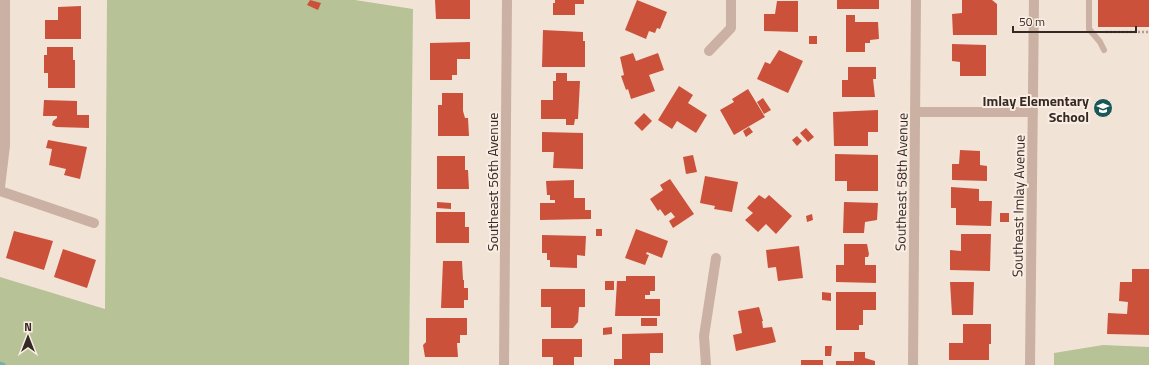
<svg xmlns="http://www.w3.org/2000/svg" width="1149" height="365" font-family="'Titillium Web',sans-serif">
<style>
.green{fill:#b7c297}
.lines{fill:none;stroke-linecap:round;stroke-linejoin:round}
.stream{stroke:#75b0ae;stroke-width:5}
.building{fill:#cc513b}
.path{stroke:#b69b8d;stroke-width:2.5;stroke-dasharray:2 2;stroke-linecap:butt}
.service{stroke:#cab1a3;stroke-width:6}
.minor{stroke:#cab1a3;stroke-width:10}
.labels{text-anchor:middle;dominant-baseline:central;stroke-width:4;stroke-linejoin:round;paint-order:stroke}
.poi-label{font-size:14px;font-weight:bold;fill:#352925;stroke:#faede3;text-anchor:end}
.street-label{font-size:14px;fill:#352925;stroke:#faede3}
</style>
<rect width="100%" height="100%" fill="#f2e3d7"/>
<!-- green -->
<path class="green" d="M107,0h248l58,9 -4,356h-409v-88l105,32z
M1103,345l46,2v18h-95v-12z"/>
<g class="lines">
<!-- stream -->
<path class="stream" d="M0,364l3,1"/>
</g>
<!-- building -->
<path class="building" d="M310,0l11,3 -3,7 -11,-5z
M435,0h35v19h-34z
M555,0h29v4h-9v11h-22v-12h2z
M637,0l30,12 -7,17 -3,-1 -2,5 -6,-2 -3,8 -21,-9z
M837,0h42v9h-42z
M962,0h30l5,4v31h-44l-1,-21 10,-1z
M1098,0h51v27h-51z
M777,1h21v31l-34,-1v-17h11z
M81,6v33h-36v-19h13v-13z
M846,15h9v7h23l1,17 -9,1v3h-5v9h-19z
M543,30l40,2v9h2v26h-43z
M809,36h8v8h-8z
M470,42v17h-13v16h-5v5h-22v-37z
M952,44l34,1v31h-26v-14l-8,-1z
M47,47h26v13h2v28h-27v-15h-4v-18h3z
M779,50l24,11 -15,32 -31,-14 8,-17 5,2z
M633,53l3,8 22,-8 6,17 -15,5 6,16 -24,8 -3,-10 -2,1 -5,-14 3,-1 -4,-18z
M848,67h28v12h-3l2,18h-33v-17h6z
M556,73h11v8h13l-2,38h-3l-1,6h-8v-6h-25v-19h12v-19h3z
M679,86l14,9 -5,8 19,12 -11,18 -19,-12 -5,8 -14,-9z
M748,89l17,28 -31,18 -14,-25 14,-8 -2,-3z
M442,93h21v18l2,7h3l1,18h-31v-31h4z
M763,98l8,12 -7,4 -7,-12z
M44,100l33,1v14h12v13l-33,-1 -4,-2 1,-4 4,-3v-2h-14z
M878,110v22h-10v14h-34l-1,-34z
M644,113l8,8 -10,10 -8,-8z
M749,127l4,5 -7,5 -3,-6z
M806,128l8,9 -6,5 -8,-9z
M542,132l41,1v36l-30,-1 1,-16h-12z
M797,136l5,5 -5,5 -5,-6z
M48,140l39,7 -7,32 -16,-4 2,-6 -17,-4 3,-16 -6,-1z
M960,150l20,1v14l7,1v15l-35,-1v-16h7z
M835,154l43,1v36h-31v-10h-12z
M693,155l4,17 -11,2 -3,-17z
M437,156h28v14h3l1,19h-32z
M705,176l33,6 -6,30 -18,-3 1,-3 -15,-3z
M670,179l24,35 -21,14 -4,-7 6,-4 -4,-5 -6,4 -5,-7 -2,2 -8,-12 13,-9 -3,-5z
M574,180v18h11v12h6v9l-51,1v-17h15v-3h-5v-5h-3l-1,-14z
M951,187l28,2v12h13l-1,25 -35,-1v-17h-5z
M759,195l6,4 4,-4 23,21 -16,18 -10,-10 -8,8 -13,-12 8,-7 -6,-5z
M437,202l14,1v6l-14,-1z
M844,202l34,1 -1,17 -12,2 -1,11h-21z
M436,212h29v15h4v16h-33z
M1000,213h9v9h-9z
M812,214l1,6 -6,2 -1,-6z
M596,229h6v7h-6z
M636,229l32,12 -6,17 -15,-6 -1,2 3,1 -4,10 -20,-7z
M14,231l39,10 -9,29 -38,-12z
M961,234h30l-1,37 -40,-1v-20l11,1z
M542,235l44,1 -1,20 -8,-1v13l-27,-1v-7h-3v-7h-5z
M844,244h23l2,10 -1,3h-3v8h11v18l-40,-1v-17h8z
M799,246l4,32 -25,3 -2,-14 -8,1 -2,-18z
M63,249l33,11 -9,28 -33,-11z
M443,261h19l1,19h1v8h4v12h-4v8h-23z
M1132,269h17v66l-42,-1 1,-21 19,1 1,-12 -9,-1 1,-19h12z
M626,276h29v15h-5v4h-5v4h15v17h-45l2,-35h9z
M605,281h9v9h-9z
M950,282h24l-1,33h-21z
M541,289h44v18h-6l-1,15 -5,6h-22v-21h-10z
M822,292l9,1v8l-9,-1z
M836,292h40v18h-13v15h-4v5h-23z
M759,307l4,14h-1l1,7 9,-1 4,15 -40,9 -3,-16 9,-2 -4,-22z
M426,318h41v17h-7v8h-3l1,14h-33l-2,-12 3,-3z
M641,318h16v8h-16z
M963,324h28v20h-2v16h-40v-17h14z
M612,327v7l-9,1v-7z
M663,333v20h-13v12h-36v-6h8v-25z
M542,339h40v18h-8v8h-21v-8h-11z
M825,346h7l-1,10h-6z
M854,352h11v6l10,3v4h-39v-4h18z
M801,360h22v5h-22z"/>
<g class="lines">
<!-- path -->
<path class="path" d="M1106,32h43"/>
<!-- service -->
<path class="service" d="M1089,0v29l11,13 4,8"/>
<!-- minor -->
<path class="minor" d="M709,51l22,-23v-28
M916,112h117
M0,187l5,-41v-146
M0,191l94,32
M504,365l3,-365
M706,365l-2,-29 12,-78
M913,365l3,-365
M1030,365l4,-365"/>
</g>
<!-- icons -->
<defs>
<g id="school-disc" transform="scale(1)"><circle r="9.5" fill="#195857" stroke="#faede3"/><path d="M0-5L7-2L0 1L-7-2ZM-4 1L0 2.5L4 1V4Q0 6-4 4Z" fill="#fff"/></g>
</defs>
<g fill-rule="evenodd">
<use href="#school-disc" x="1103" y="108"/>
</g>
<g class="labels">
<!-- poi labels -->
<g class="poi-label">
<text x="1089" y="100">Imlay Elementary<tspan x="1089" dy="16">School</tspan></text>
</g>
<!-- street labels -->
<g class="street-label">
<text transform="translate(492 182) rotate(-90)">Southeast 56th Avenue</text>
<text transform="translate(901 182) rotate(-89)">Southeast 58th Avenue</text>
<text transform="translate(1018 206) rotate(-89)">Southeast Imlay Avenue</text>
</g>
</g>
<!-- north arrow -->
<g transform="translate(28 337)" stroke="#faede3" stroke-width="3" paint-order="stroke">
<path d="M0-3L7 15L0 10L-7 15Z" fill="#352925"/>
<text y="-6" font-size="11" font-weight="bold" text-anchor="middle" fill="#352925">N</text>
</g>
<!-- scale -->
<path d="M1013 26v6h123v-6" fill="none" stroke="#352925" stroke-width="2"/>
<text x="1019" y="26" font-size="12" fill="#352925" stroke="#faede3" stroke-width="3" paint-order="stroke">50 m</text>
</svg>
